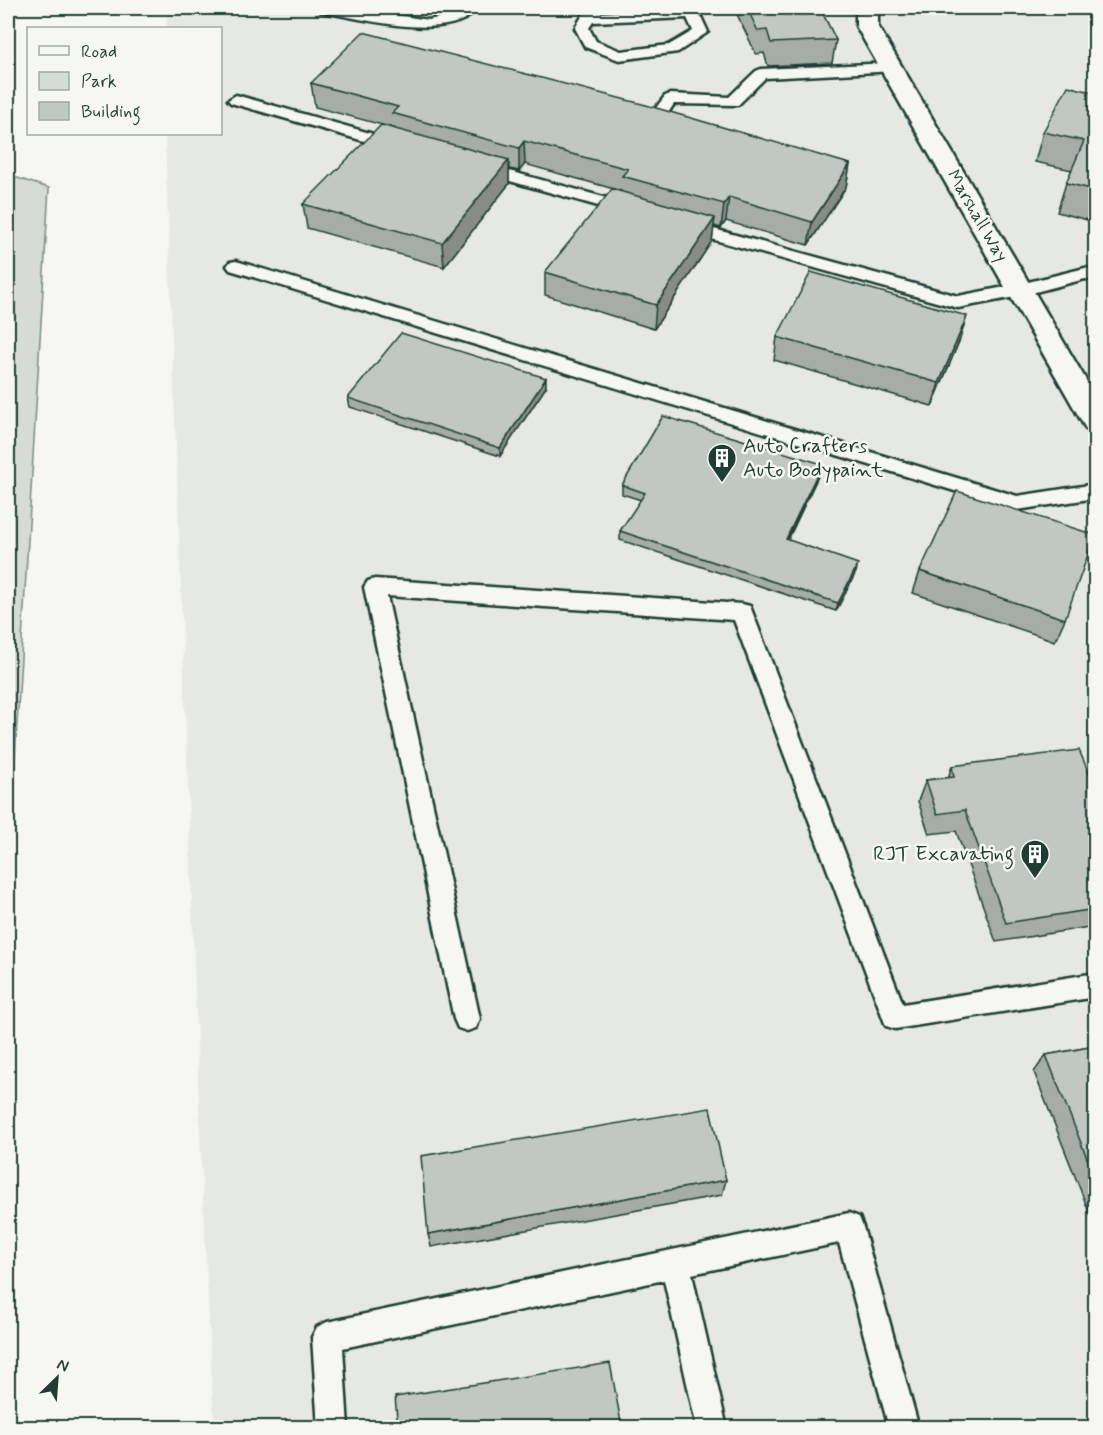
<svg xmlns="http://www.w3.org/2000/svg" width="1103" height="1435" font-family="Mynerve,sans-serif">
<style>
.built{fill:#e6e8e4}
.green{fill:#d6dbd6;stroke:#7a8c85;stroke-width:1.5}
.lines{fill:none;stroke-linecap:round;stroke-linejoin:round}
.lane-casing{stroke:#1f3d34;stroke-width:5}
.street-casing{stroke:#1f3d34;stroke-width:5}
.lane{fill:#f6f6f2;fill-rule:evenodd}
.street{fill:#f6f6f2;fill-rule:evenodd}
.wall{fill:#a6aca8;stroke:#1f3d34;stroke-width:1.5}
.shaded-wall{fill:#878c88;stroke:#1f3d34;stroke-width:1.5}
.building{fill:#c1c8c3;stroke:#1f3d34;stroke-width:1.5}
.labels{text-anchor:middle;dominant-baseline:central;stroke-width:5;stroke-linejoin:round;paint-order:stroke}
.far-street-label{font-size:18px;fill:#1f3d34;stroke:#f6f6f2}
.poi-label{font-size:21px;fill:#1f3d34;stroke:#f6f6f2;text-anchor:start}
</style>
<rect width="100%" height="100%" fill="#f6f6f2"/>
<filter id="ink" filterUnits="userSpaceOnUse"><feTurbulence type="fractalNoise" baseFrequency=".0167" numOctaves="2"/><feDisplacementMap in="SourceGraphic" scale="12" xChannelSelector="R" yChannelSelector="G"/><feConvolveMatrix kernelMatrix="1 2 1 2 8 2 1 2 1" color-interpolation-filters="sRGB"/></filter>
<g filter="url(#ink)">
<!-- built -->
<path class="built" d="M167,8h928v1419h-881l-13,-269 -36,-1024h55v-106h-53z"/>
<!-- green -->
<path class="green" d="M8,175l41,13 -41,688z"/>
<g class="lines">
<!-- lane casing -->
<g class="lane-casing">
<path id="lane" d="M315,8h33l81,12 29,-7 5,-5h15c-27,36 -117,10 -156,4z
M587,8h14l-3,5 99,-5 11,24 -30,20 -59,8 -34,-13 -10,-19zM687,18l6,13 -24,14 -48,6 -25,-10 -7,-13 4,-6z
M891,63l5,2 3,3 -3,3 -131,7 -27,27 -64,-1 -8,12h-12l-2,-3 13,-17 5,-2 59,3 27,-26 5,-2z
M236,95l169,48 2,3 -8,5 -168,-48 -3,-3z
M480,163l156,43 2,4 -8,5 -156,-44 -2,-3z
M685,221l273,75 62,-12 65,-16 11,2v11l-11,-2 -65,17 -62,12 -279,-78 -2,-4 2,-4z
M236,261l781,235 79,-12v14l-79,12 -787,-240 -3,-4 3,-4z
M375,579l367,25 8,2 153,398 193,-31v24l-201,32 -9,-3 -152,-406 -347,-24 93,423 -4,9 -9,3 -9,-3 -4,-9 -90,-432 4,-6z
M849,1213l10,4 4,10 56,201h-30l-50,-185 -147,31 35,154h-30l-33,-148 -321,68 5,80h-30l-6,-91 5,-10 10,-5z"/>
</g>
<!-- street casing -->
<g class="street-casing">
<path id="street" d="M856,8h22v18l218,371v35l-10,-3 -4,-7 -226,-396z"/>
</g>
<!-- lane -->
<use href="#lane" class="lane"/>
<!-- street -->
<use href="#street" class="street"/>
</g>
<!-- wall -->
<path class="wall" d="M734,8h86l16,32 -4,23 -64,3 -4,-13 -8,1z
M311,83l539,81 -4,23 -38,58 -82,-24 -5,7 -7,-2 -2,15 -58,88 -109,-34v-23l76,-81 -96,-27 -6,7 -10,-2v15l-65,83 -137,-39 -4,-24 91,-76 -79,-21z
M1095,93v129l-38,-10 9,-29 6,-13 -37,-8 8,-30z
M777,337l183,2 -28,67 -158,-46z
M546,387l-46,69 -150,-49 -2,-9z
M822,464l-2,8 -32,68 68,32 -20,39 -216,-71v-9l21,-31 -19,-6v-9z
M920,571l145,48 -10,22 -142,-48z
M952,766l143,19v141l-99,16 -40,-111 -27,3 -11,-33 8,-21 22,-2z
M1095,1046v181l-61,-155 12,-17z
M726,1180l-4,15 -291,52 -3,-13z"/>
<!-- shaded-wall -->
<path class="shaded-wall" d="M524,141l1,23 -6,7v-23z
M509,160v24l-65,83 -2,-24z
M850,164l-4,23 -38,58 4,-23z
M729,197l-3,24 -5,7 3,-24z
M715,218l-3,23 -58,88 2,-24z
M967,316l-7,23 -28,67 7,-23z
M546,378v9l-46,69v-8z
M822,464l-2,8 -36,75 2,-8z
M858,564l-2,8 -20,39 2,-8z"/>
<!-- building -->
<path class="building" d="M747,8h73l16,32 -65,3 -4,-13 -9,1z
M363,32l283,73 204,59 -38,58 -83,-25 -5,7 -102,-28 6,-7 -104,-28 -5,7 -127,-35 6,-6 -87,-24z
M1068,86l27,7v97l-29,-7 18,-42 -41,-9z
M381,125l128,35 -67,83 -139,-39z
M612,189l103,29 -59,87 -111,-33z
M811,272l156,44 -28,67 -162,-46z
M401,333l145,45 -46,70 -152,-50z
M663,416l159,48 -36,75 72,25 -20,39 -218,-72 25,-38 -23,-8z
M957,491l138,44 -30,84 -145,-48z
M1079,750l15,35h1v124l-89,14 -41,-113 -28,4 -11,-34 28,-3 -2,-11z
M1095,1046v132l-49,-123z
M710,1108l16,72 -298,54 -7,-78z
M610,1363l12,65h-224l-3,-31z"/>
</g>
<!-- icons -->
<defs>
<g id="building-pin" transform="scale(1.5)"><path d="M0 17L-7.5 6A9.5 9.5 0 1 1 7.5 6Z" fill="#1f3d34" stroke="#f6f6f2"/><path d="M-4-6H4V6H1V3H-1V6H-4ZM-2.5-4.3h1.7v1.8h-1.7ZM.8-4.3h1.7v1.8H.8ZM-2.5-1h1.7V.8h-1.7ZM.8-1h1.7V.8H.8Z" fill="#fff"/></g>
</defs>
<g fill-rule="evenodd">
<use href="#building-pin" x="722" y="458"/>
<use href="#building-pin" x="1035" y="854"/>
</g>
<g class="labels">
<!-- far-street labels -->
<g class="far-street-label">
<text transform="translate(977 216) rotate(60)">Marshall Way</text>
</g>
<!-- poi labels -->
<g class="poi-label">
<text x="743" y="446">Auto Crafters<tspan x="743" dy="24">Auto Bodypaint</tspan></text>
<text x="1014" y="854" text-anchor="end">RJT Excavating</text>
</g>
</g>
<!-- margin -->
<rect width="1103" height="1435" fill="none" stroke="#f6f6f2" stroke-width="30"/>
<rect x="15" y="15" width="1073" height="1405" fill="none" stroke="#1f3d34" stroke-width="2" filter="url(#ink)"/>
<!-- legend -->
<rect x="27" y="27" width="195" height="108" fill="#f6f6f2" stroke="#a0aca6" stroke-width="1.5"/>
<rect x="39" y="46" width="30" height="9" fill="#f6f6f2" stroke="#a0aca6" stroke-width="1.5"/>
<text x="81" y="57" font-size="18" fill="#1f3d34">Road</text>
<rect x="39" y="72" width="30" height="18" fill="#d6dbd6" stroke="#a0aca6" stroke-width="1.5"/>
<text x="81" y="87" font-size="18" fill="#1f3d34">Park</text>
<rect x="39" y="102" width="30" height="18" fill="#c1c8c3" stroke="#a0aca6" stroke-width="1.5"/>
<text x="81" y="117" font-size="18" fill="#1f3d34">Building</text>
<!-- north arrow -->
<g transform="translate(57 1378) rotate(25)" stroke="#f6f6f2" stroke-width="4.5" paint-order="stroke">
<path d="M0-4.5L10 22L0 15L-10 22Z" fill="#1f3d34"/>
<text y="-9" font-size="16" font-weight="bold" text-anchor="middle" fill="#1f3d34">N</text>
</g>
</svg>
